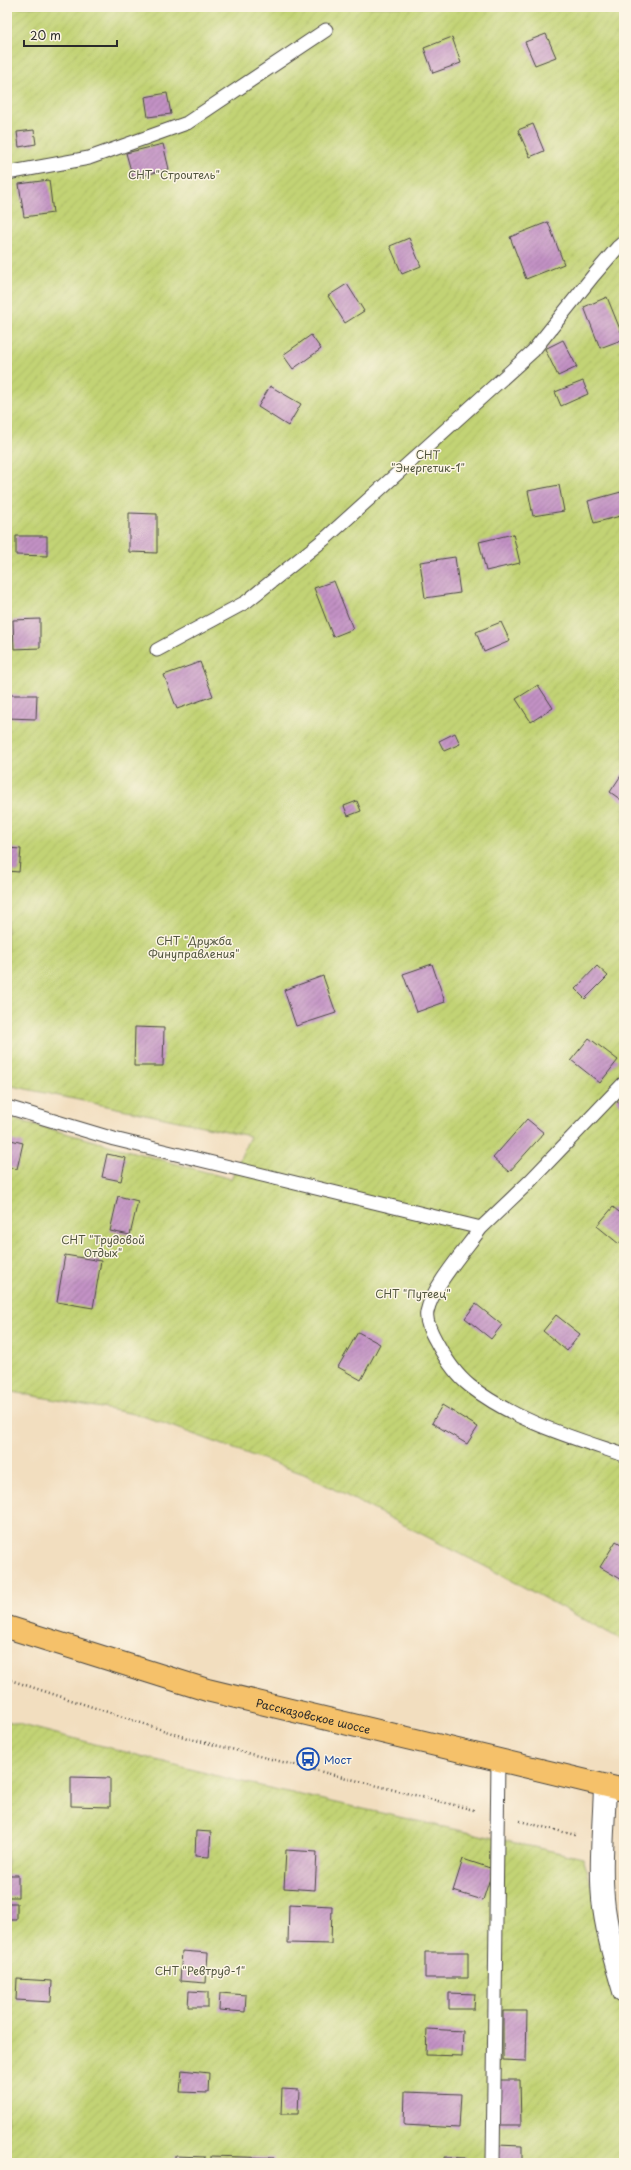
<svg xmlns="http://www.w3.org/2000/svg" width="631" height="2170" font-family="'Playpen Sans',sans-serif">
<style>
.garden{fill:url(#garden-furrows);stroke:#767f50}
.building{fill:url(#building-hatch)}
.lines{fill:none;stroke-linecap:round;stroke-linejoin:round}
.service-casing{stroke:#494641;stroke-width:15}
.minor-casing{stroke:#494641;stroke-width:24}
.primary-casing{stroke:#494641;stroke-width:24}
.path{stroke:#494641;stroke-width:2.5;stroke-dasharray:1 3;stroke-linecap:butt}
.service{stroke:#fff;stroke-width:13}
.minor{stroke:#fff;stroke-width:22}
.primary{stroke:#f5c16b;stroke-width:22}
.labels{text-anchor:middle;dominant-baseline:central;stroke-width:3;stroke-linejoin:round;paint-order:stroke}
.park-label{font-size:11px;fill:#51553e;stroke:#fcf5e5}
.street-label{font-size:11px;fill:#2b2b2b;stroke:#fcf5e5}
.transit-label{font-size:11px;fill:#164399;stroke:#fcf5e5;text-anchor:start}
</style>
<defs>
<pattern id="garden-furrows" width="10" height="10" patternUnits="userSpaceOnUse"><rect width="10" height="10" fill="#c2d375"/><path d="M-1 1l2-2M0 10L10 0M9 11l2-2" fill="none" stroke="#a7b565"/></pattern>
<pattern id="building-hatch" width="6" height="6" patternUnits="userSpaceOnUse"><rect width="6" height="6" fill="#c291c4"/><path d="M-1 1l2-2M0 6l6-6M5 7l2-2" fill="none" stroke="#9e779f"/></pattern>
</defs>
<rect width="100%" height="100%" fill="#fcf5e5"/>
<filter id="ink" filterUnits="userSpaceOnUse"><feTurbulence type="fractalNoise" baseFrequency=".025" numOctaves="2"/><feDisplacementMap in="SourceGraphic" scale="8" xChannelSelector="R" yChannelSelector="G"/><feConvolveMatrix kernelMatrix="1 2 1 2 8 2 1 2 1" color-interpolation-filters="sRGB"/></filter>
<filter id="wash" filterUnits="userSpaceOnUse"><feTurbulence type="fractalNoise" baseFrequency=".012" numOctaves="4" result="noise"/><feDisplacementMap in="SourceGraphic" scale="16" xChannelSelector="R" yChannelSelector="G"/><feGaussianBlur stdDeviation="0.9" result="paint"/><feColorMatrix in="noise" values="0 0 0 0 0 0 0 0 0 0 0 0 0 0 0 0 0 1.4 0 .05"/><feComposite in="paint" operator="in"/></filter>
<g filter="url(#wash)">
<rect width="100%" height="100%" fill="#f2debf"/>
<!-- garden -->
<path class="garden" d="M7,7h617v1634l-132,-71 -188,-96 -164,-59 -133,-24v-274l224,62 19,-43 -243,-51z
M7,1721l222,58 354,79 41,131v174h-617z"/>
<g id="blocks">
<!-- building -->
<path class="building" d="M546,34l10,23 -21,8 -10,-23z
M452,37l9,26 -28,10 -9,-25z
M167,93l4,21 -23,3 -3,-20z
M533,124l11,27 -14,6 -12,-27z
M34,130l2,14 -17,3 -2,-15z
M163,144l6,25 -36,9 -7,-25z
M49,180l4,33 -29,4 -5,-33z
M548,222l16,42 -38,15 -16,-42z
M409,238l12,28 -19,8 -12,-28z
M347,284l17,27 -19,12 -17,-27z
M607,297l17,42 -24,9 -16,-41z
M311,335l10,14 -28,20 -10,-14z
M563,340l14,27 -19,9 -13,-27z
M583,381l5,13 -27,12 -6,-14z
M270,386l31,18 -13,22 -30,-19z
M559,485l5,26 -31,5 -5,-25z
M621,492l3,23 -30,8 -6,-22z
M129,513l28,1v39l-28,-1z
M513,534l7,29 -34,8 -7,-29z
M16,536h31v20l-31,-1z
M455,557l5,36 -35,5 -5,-36z
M334,581l19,48 -20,8 -19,-49z
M40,619v29l-26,1 -1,-29z
M501,622l9,19 -26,11 -8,-20z
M200,662l13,34 -36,13 -13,-34z
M538,685l15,23 -22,14 -15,-23z
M7,695h30l-1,24 -29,-1z
M455,733l5,11 -16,7 -5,-10z
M624,771v31l-14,-10z
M357,801l4,10 -13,5 -4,-10z
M7,848l14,1 -2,23 -12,-1z
M432,964l13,38 -28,10 -14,-38z
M597,966l11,10 -23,23 -10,-10z
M323,976l13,37 -40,13 -12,-36z
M135,1027l29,1 -1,38h-29z
M589,1038l29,22 -18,23 -29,-23z
M624,1094v16l-8,-11z
M527,1119l17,14 -35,39 -16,-14z
M7,1139l16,4 -6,26 -10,-2z
M107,1154l19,4 -5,23 -19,-4z
M118,1196l20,5 -8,34 -20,-4z
M613,1207l11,9v21l-5,7 -22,-18z
M65,1255l36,6 -8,47 -36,-6z
M476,1304l26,21 -11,14 -26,-21z
M556,1315l24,19 -13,17 -24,-20z
M358,1332l22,12 -19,36 -23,-13z
M442,1405l36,22 -11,17 -35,-21z
M616,1541l8,5v35l-24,-14z
M71,1777l39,1v29l-39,-1z
M196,1831l15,1 -2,25 -14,-1z
M286,1850l31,2 -2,38 -31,-2z
M463,1859l30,10 -10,31 -30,-9z
M7,1875h11v22h-11z
M7,1903h10v17h-10z
M289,1904l43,2 -1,38 -43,-1z
M182,1951l26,2 -2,30 -26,-2z
M425,1952h43v26h-43z
M17,1979l35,2 -1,21 -35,-2z
M189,1991l19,1v15h-20z
M220,1993l26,2 -1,17 -26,-2z
M449,1993l26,1 -1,15h-25z
M503,2011h24l-1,50 -23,-1z
M427,2029l36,2 -1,25 -36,-1z
M182,2070l27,3 -1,20 -28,-1z
M496,2080h24l1,45h-24z
M282,2089l17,1 -1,24h-17z
M405,2092l56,2 -2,34 -55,-3z
M497,2145l25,1v17h-26z
M175,2156l30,1v6h-30z
M211,2156l63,2v5h-63z
M445,2157l20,1v5h-20z"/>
</g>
</g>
<g filter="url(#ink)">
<use href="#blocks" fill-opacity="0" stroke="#494641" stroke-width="1"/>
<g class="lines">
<!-- service casing -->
<g class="service-casing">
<path id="service" d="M7,173l82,-15 98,-35 139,-93
M157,650l89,-48 81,-65 206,-186 60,-75 25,-29 6,-5
M7,1107l107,32 367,89c-16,22 -49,59 -54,84 -2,10 5,22 10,31 8,15 19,32 33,43 45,35 101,51 154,69
M481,1228l49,-47 94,-98
M493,2163l5,-403"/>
</g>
<!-- minor casing -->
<g class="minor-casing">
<path id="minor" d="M605,1786c-1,40 -6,82 -1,122 4,29 12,56 20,83"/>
</g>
<!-- primary casing -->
<g class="primary-casing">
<g id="primary">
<path id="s1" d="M7,1627l200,63 417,100"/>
</g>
</g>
<!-- path -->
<path class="path" d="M7,1679l180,59 287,72
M520,1821l55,14"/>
<!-- service -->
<use href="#service" class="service"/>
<!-- minor -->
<use href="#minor" class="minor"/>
<!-- primary -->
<use href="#primary" class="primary"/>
</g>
</g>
<!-- icons -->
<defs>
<g id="bus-ring" transform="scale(1.15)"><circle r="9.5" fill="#fcf5e5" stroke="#1a4fb4" stroke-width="1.5"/><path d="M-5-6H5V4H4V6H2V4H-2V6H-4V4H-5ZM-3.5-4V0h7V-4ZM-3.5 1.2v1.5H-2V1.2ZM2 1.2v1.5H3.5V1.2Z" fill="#1a4fb4"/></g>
</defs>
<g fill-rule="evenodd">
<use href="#bus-ring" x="308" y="1759"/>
</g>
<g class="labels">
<!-- park labels -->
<g class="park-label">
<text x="174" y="174">СНТ "Строитель"</text>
<text x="428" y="454">СНТ<tspan x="428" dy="13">"Энергетик-1"</tspan></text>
<text x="194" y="940">СНТ "Дружба<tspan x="194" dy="13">Финуправления"</tspan></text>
<text x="103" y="1239">СНТ "Трудовой<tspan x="103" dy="13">Отдых"</tspan></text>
<text x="413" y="1293">СНТ "Путеец"</text>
<text x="200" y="1970">СНТ "Ревтруд-1"</text>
</g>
<!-- street labels -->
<g class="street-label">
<text stroke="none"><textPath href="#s1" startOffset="319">Рассказовское шоссе</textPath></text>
</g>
<!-- transit labels -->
<g class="transit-label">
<text x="324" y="1759">Мост</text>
</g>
</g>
<!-- margin -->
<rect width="631" height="2170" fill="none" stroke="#fcf5e5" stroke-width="24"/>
<!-- scale -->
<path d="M24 40v6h93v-6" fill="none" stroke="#2b2b2b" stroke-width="2"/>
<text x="30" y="40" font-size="12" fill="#2b2b2b" stroke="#fcf5e5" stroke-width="3" paint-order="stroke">20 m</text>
</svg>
